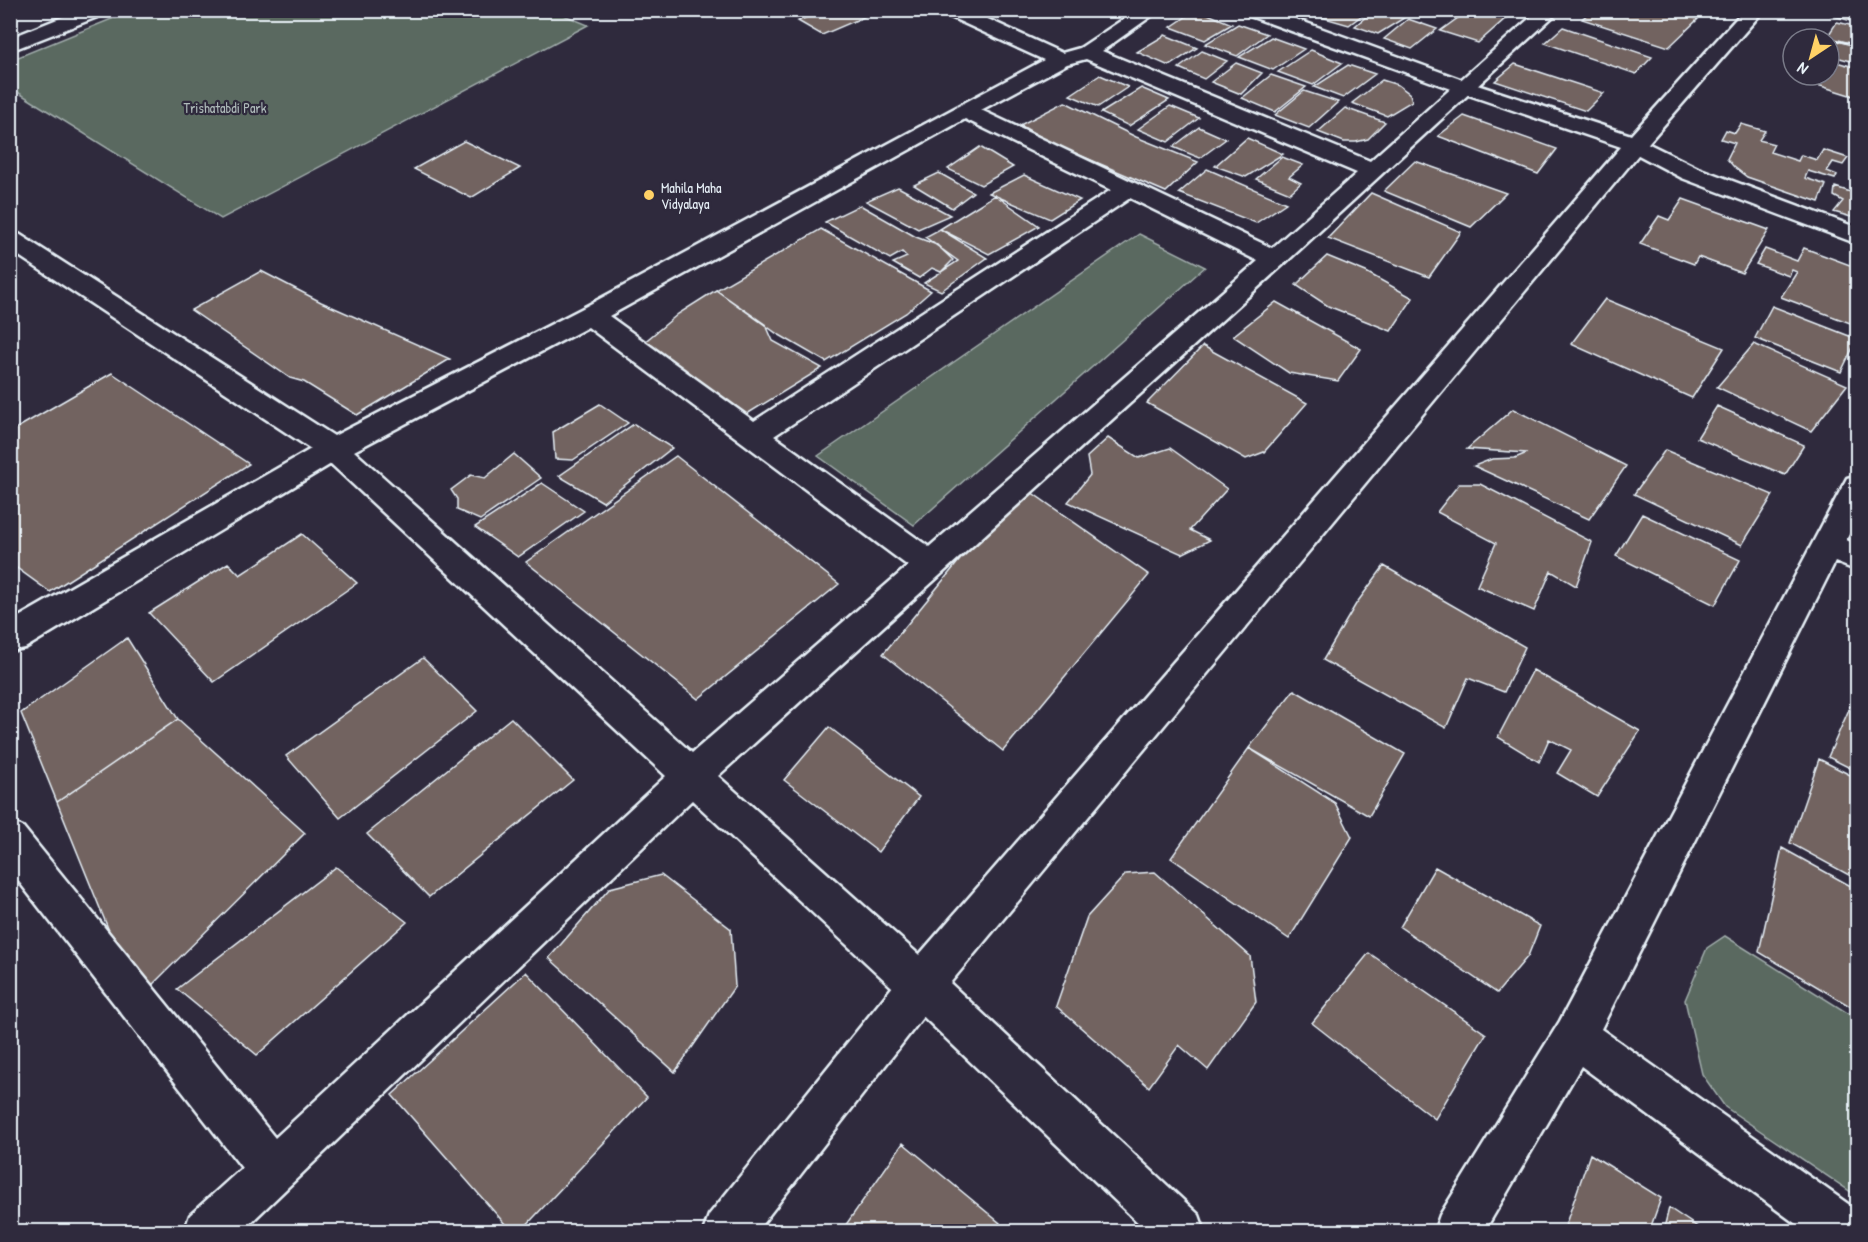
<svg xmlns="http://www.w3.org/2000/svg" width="1868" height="1242" font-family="'Patrick Hand',sans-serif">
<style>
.green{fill:#5a6960;stroke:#a1adac;stroke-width:1.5}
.building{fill:#726360;stroke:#e8f1f8;stroke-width:1.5}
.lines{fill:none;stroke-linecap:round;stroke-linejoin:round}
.street-casing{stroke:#e8f1f8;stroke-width:5}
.secondary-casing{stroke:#e8f1f8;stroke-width:5}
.street{fill:#2f2a3d;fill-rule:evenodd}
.secondary{fill:#2f2a3d;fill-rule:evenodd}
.poi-dot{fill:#ffd166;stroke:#2f2a3d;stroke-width:2}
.labels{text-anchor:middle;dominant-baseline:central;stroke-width:4.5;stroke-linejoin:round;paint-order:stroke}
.far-park-label{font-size:14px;fill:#afbbbb;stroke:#2f2a3d}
.far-poi-label{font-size:14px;fill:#e8f1f8;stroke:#2f2a3d;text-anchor:start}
</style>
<rect width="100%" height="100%" fill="#2f2a3d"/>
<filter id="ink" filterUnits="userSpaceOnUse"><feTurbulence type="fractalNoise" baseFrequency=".0167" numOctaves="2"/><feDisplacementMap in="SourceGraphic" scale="12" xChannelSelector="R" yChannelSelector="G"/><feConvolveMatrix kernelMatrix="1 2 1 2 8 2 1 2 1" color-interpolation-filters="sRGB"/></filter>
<g filter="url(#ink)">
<!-- green -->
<path class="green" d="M552,10l36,15 -367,194 -210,-131v-28l120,-49z
M1139,234l66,33 -291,258 -96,-69z
M1725,936l132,83v177l-132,-89 -23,-33 -17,-74 22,-52z"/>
<!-- building -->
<path class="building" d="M824,10h28l12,7 -42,18 -24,-14z
M1196,10h2l34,14 -27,16 -34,-13z
M1319,10h50l-20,15 -35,-10z
M1374,10h3l27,8 -26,16 -23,-8z
M1469,10h10l27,8 -28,25 -38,-12z
M1592,10h80l26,9 -29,28 -87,-28z
M1835,10h23v13l-27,-8z
M1408,19l29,10 -25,20 -28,-10z
M1837,22l21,5v18l-31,-8z
M1238,24l29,10 -30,22 -32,-12z
M1563,27l89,30 -16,17 -91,-31z
M1813,34l45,13v16l-29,-8v-16h-20z
M1165,35l32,13 -28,18 -32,-14z
M1271,37l33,12 -31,21 -34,-13z
M1311,50l31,13 -29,22 -35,-13z
M1202,51l25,10 -23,18 -25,-11z
M1829,60l29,8 -2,29 -64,-20 37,-2z
M1236,63l26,10 -21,21 -30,-12z
M1515,64l89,29 -18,18 -91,-30z
M1348,65l27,9 -32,24 -29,-11z
M1100,75l28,12 -30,20 -28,-12z
M1271,75l35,12 -31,25 -33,-14z
M1382,80l16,5 12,9 2,7 -25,15 -35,-13z
M1141,88l28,12 -40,26 -28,-13z
M1304,91l34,11 -29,26 -34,-13z
M1065,102l71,35 62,25 -32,30 -115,-49 -31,-18z
M1170,106l29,12 -31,24 -30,-13z
M1345,108l40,14 -17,17 -12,3h-12l-26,-10z
M1464,116l93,33 -19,25 -100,-38z
M1741,124l24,7 -6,9 15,4 -4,8 28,9 3,-6 16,5 6,-10 25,8 -5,7 -10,-3 -6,9 10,4 -2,4 -27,-8 -3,7 21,7 -7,17 -72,-25 -13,-10 -7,-8 8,-16 -14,-4 5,-9 9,3z
M1199,127l27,12 -26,19 -27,-11z
M1247,138l36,16 -37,23 -31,-11z
M464,141l56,27 -49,30 -57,-29z
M980,147l33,20 -32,18 -33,-16z
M1282,157l21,8 -14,12 12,6 -11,10 -34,-14z
M1415,161l91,32 -35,34 -87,-36z
M1207,169l79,34 -30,20 -77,-30z
M939,173l34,19 -21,16 -38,-23z
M1024,175l56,25 -30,19 -61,-26z
M898,187l52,28 -32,14 -52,-28z
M1835,187l22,7 1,-2v27l-24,-7 9,-11 -9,-5z
M1371,193l90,39 -32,45 -101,-39z
M995,195l44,31 -50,28 -49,-25z
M1683,199l86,31 -27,43 -44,-16 -4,7 -54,-20 19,-28 10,4z
M860,205l56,32 21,8 16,15 -12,12 -9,-4 -13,10 -26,-15 14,-6 -5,-5 -12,7 -65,-37z
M821,229l110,62 -25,22 -80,49 -50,-29 -60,-43z
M940,229l47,29 -46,33 -17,-8 34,-22 -33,-24z
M1804,248l54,20v58l-77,-29 16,-25 -5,-2 -3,6 -33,-12 9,-15 32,12z
M1327,256l39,16 47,26 -22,33 -63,-25 -32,-21z
M261,271l60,31 129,57 -93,56 -53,-33 -14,-4 -99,-68z
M716,290l50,35 7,16 49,27 -80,49 -106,-68 42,-35z
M1605,299l119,49 -32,50 -121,-54z
M1276,302l85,47 -23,32 -49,-8 -56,-37z
M1772,306l85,33 -16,33 -86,-34z
M1754,344l93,41 -36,46 -94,-44z
M1203,346l104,57 -43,49 -18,7 -99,-56z
M112,373l137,91 -199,128 -40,-29v-131z
M600,404l28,19 -55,37 -18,-1 -2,-27z
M1717,406l87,39 -19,30 -88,-37z
M1513,409l113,57 -37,53 -115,-53 18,-7 23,-1 12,-5 -60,-4z
M634,424l38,24 -69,54 -44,-26z
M1108,438l31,20 31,-10 57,41 -37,41 20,10 -28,14 -114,-52 22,-27 -3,-18z
M1665,450l108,45 -31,50 -108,-51z
M514,454l27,24 -61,42 -23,-10v-11l-6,-9 20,-15 14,3z
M676,456l163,128 -141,115 -172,-137z
M542,483l42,28 -66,46 -43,-30z
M1459,484h21l112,58 -16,44 -25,-15 -17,40 -57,-25 19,-43 -59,-31z
M1021,485l128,90 -146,176 -120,-97z
M1642,514l98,46 -25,45 -99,-49z
M302,534l55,49 -143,99 -65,-69 79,-50 12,12z
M1384,566l141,81 -21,45 -36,-14 -22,50 -123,-68 33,-56z
M127,638l51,81 -121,83 -36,-89z
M423,658l54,53 -137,107 -54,-62z
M1533,670l107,61 -43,66 -40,-24 14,-23 -22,-11 -10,23 -41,-25z
M1858,689v83l-30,-15z
M1294,690l111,64 -36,62 -120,-68z
M511,718l62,62 -144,117 -62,-63z
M178,719l127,114 -168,167 -80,-198z
M829,727l90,70 -41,55 -94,-72z
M1249,748l86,55 17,34 -63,102 -118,-81z
M1819,759l39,20v101l-68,-37z
M1782,848l76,42v100l-5,18 -94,-56z
M336,867l71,55 -150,133 -80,-66z
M1435,867l105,59 -12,30 -31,37 -97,-66z
M1155,872l95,84 6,46 -48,68 -29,-25 -30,42 -93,-81 31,-89 39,-43z
M661,875l70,54 4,57 -60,86 -126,-114 61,-70z
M1369,953l117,81 -51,85 -123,-96z
M526,972l121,125 -127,135h-8l-120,-137z
M903,1143l97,80 -5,9h-147l-3,-6z
M1590,1154l71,44 -12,34h-86z
M1669,1208l36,24h-42z"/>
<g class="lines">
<!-- street casing -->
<g class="street-casing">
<path id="street" d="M80,10h27l-2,4 -95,37v-13z
M942,10h26l94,43 18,-5 57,-38h23l-58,41 268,110 169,-151h21l-276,254 -566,512 218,194 263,245 6,17h-57l-242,-232 -214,-200 -451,432h-57l6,-17 52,-47 -232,-298v-48l13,5 252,311 391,-362 -335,-312 -306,184 -15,3v-29l301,-173 -301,-199v-18l9,2 315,202 247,-127 463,-249 -100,-46zM1086,59l271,114 -85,75 -291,-138 86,-46zM965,119l146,71 -357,231 -145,-105zM1130,198l128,63 -329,286 -155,-111zM588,327l320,239 -216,187 -338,-302z
M1635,137l63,31 160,60v16l-176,-66 -55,-29 -3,-5 3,-5z
M1858,475v42l-12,23 12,5v26l-23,-9 -234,467 257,182v21h-51l-226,-166 -97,166h-50l6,-17 120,-194 287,-543z"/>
</g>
<!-- secondary casing -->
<g class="secondary-casing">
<path id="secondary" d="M1242,10h29l200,73 160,52 113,-125h20l-121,139 -707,851 -180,232h-53l6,-17 197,-245 715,-823 -164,-56 -213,-77z"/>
</g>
<!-- street -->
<use href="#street" class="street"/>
<!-- secondary -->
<use href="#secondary" class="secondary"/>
</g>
</g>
<!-- markers -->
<circle class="poi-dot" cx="649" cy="195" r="6"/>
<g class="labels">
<!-- far-park labels -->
<g class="far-park-label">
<text x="225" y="107">Trishatabdi Park</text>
</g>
<!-- far-poi labels -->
<g class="far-poi-label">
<text x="661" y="187">Mahila Maha<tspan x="661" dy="16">Vidyalaya</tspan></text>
</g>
</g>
<!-- margin -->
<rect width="1868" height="1242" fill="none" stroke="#2f2a3d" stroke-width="36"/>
<rect x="18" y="18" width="1832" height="1206" fill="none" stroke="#e8f1f8" stroke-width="2" filter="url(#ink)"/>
<!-- north arrow -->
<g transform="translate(1811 57) rotate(216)"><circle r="28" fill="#2f2a3d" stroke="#797a88" stroke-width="1.5"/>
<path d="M0-4.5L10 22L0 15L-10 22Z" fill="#ffd166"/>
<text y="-9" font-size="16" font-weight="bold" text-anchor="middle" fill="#e8f1f8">N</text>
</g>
</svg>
